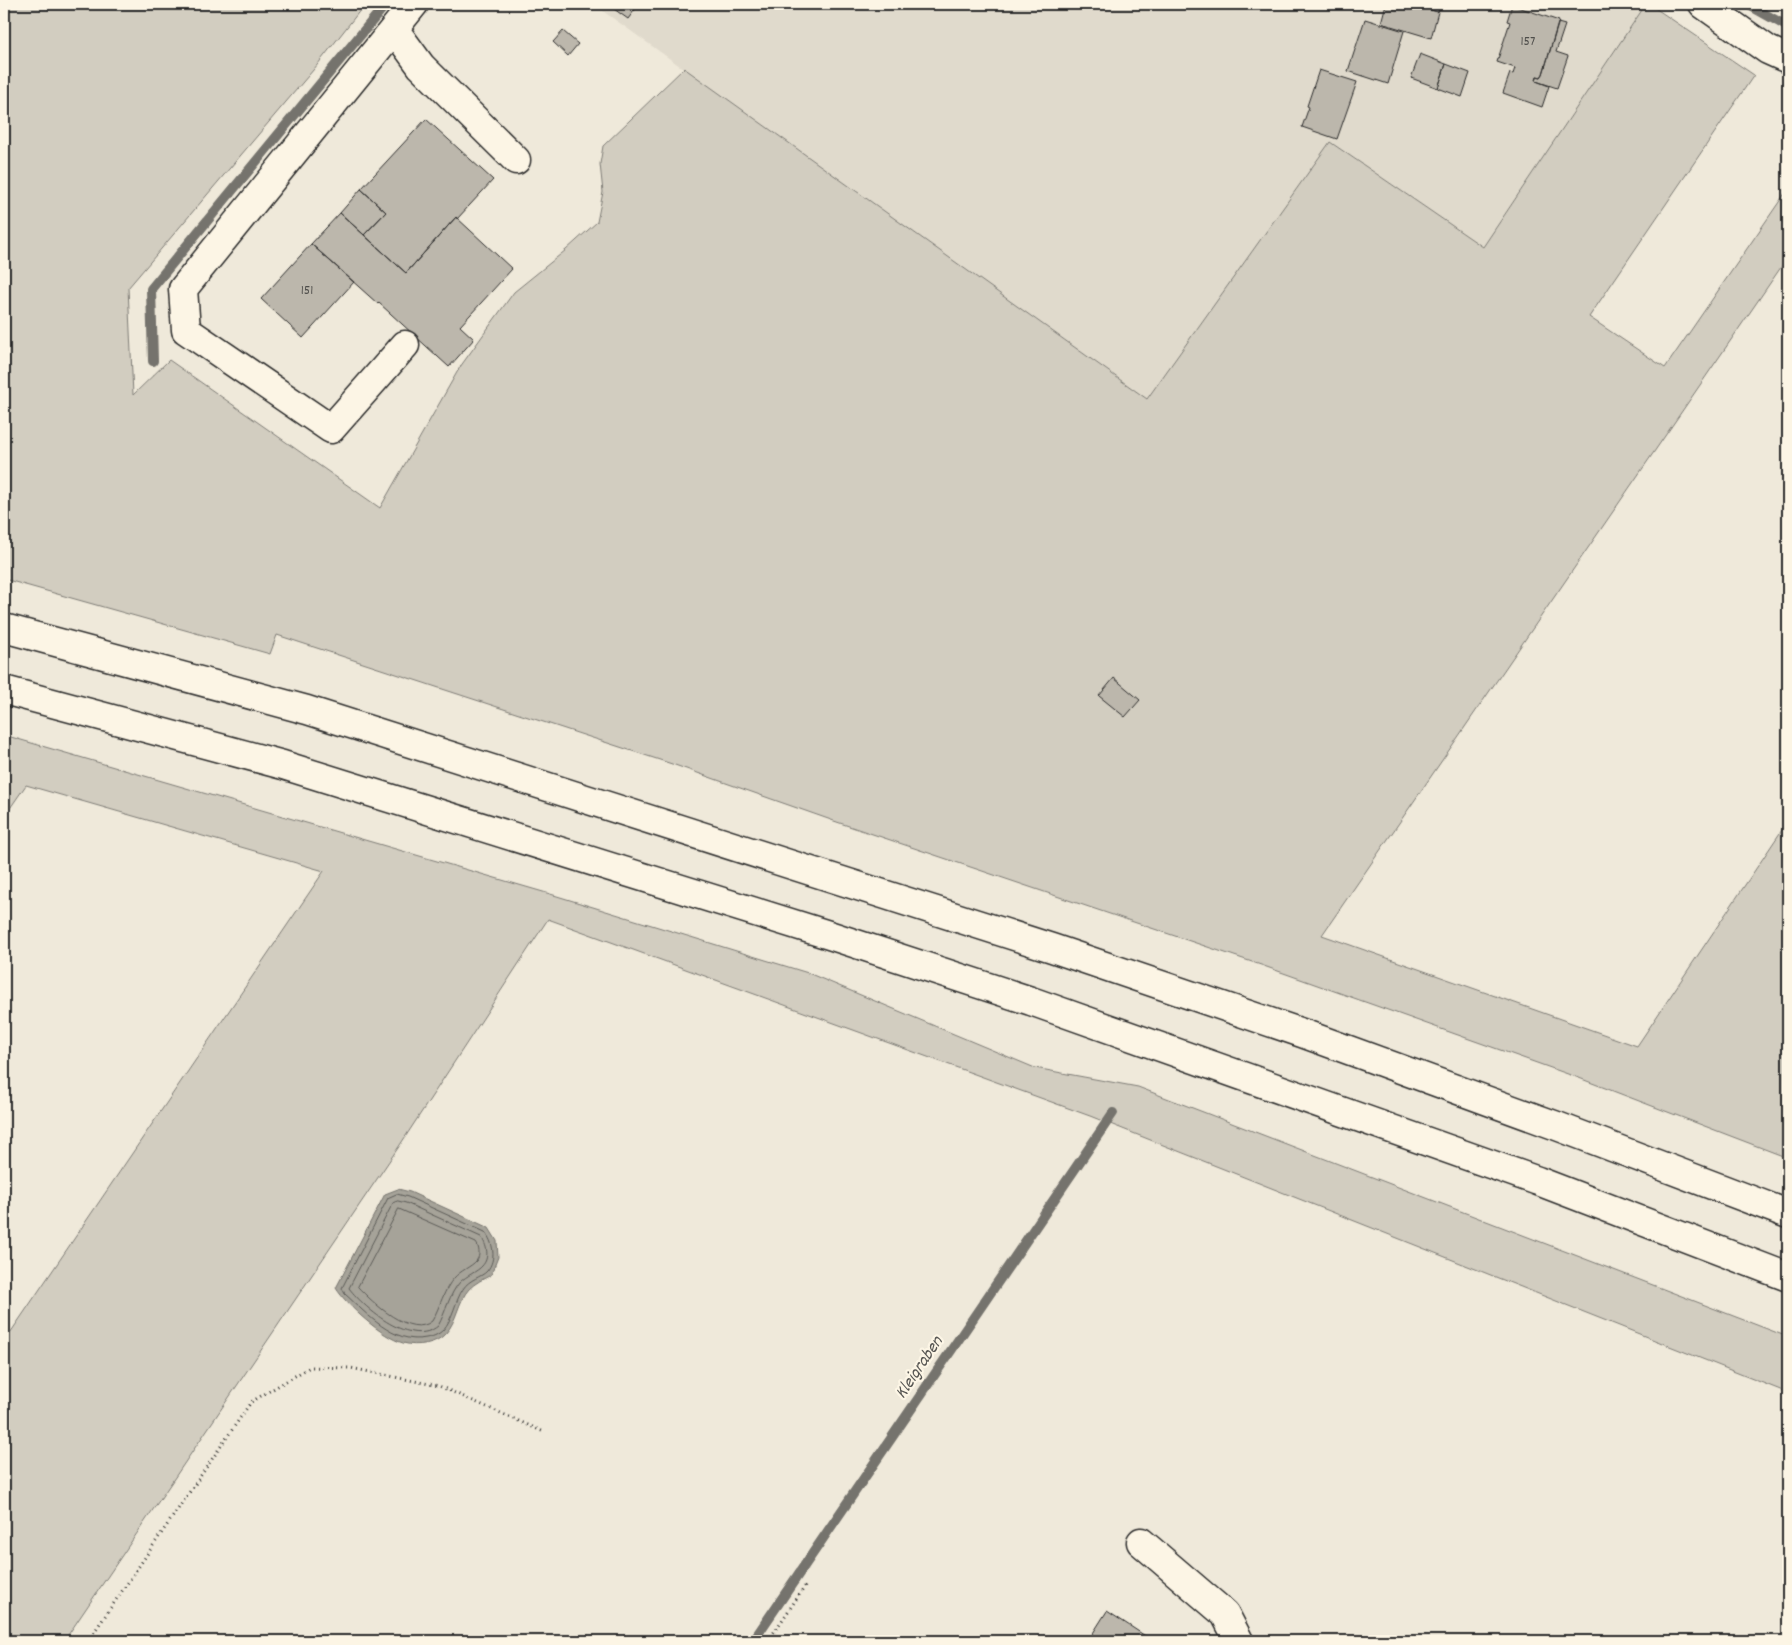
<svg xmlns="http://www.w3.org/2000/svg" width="1792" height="1645" font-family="Dekko,sans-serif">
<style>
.built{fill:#e0dacc}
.green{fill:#d2cdc0;stroke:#7e7c76}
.water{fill:#a6a399;stroke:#75736d}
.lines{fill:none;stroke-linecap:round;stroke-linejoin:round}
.shore{stroke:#5c5b57;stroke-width:1}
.stream{stroke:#75736d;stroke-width:10}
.building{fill:#bcb7ac;stroke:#2b2b2b}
.minor-casing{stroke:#2b2b2b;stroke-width:31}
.highway-casing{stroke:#2b2b2b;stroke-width:31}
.path{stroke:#2b2b2b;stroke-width:3;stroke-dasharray:1 4;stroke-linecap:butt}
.minor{stroke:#fcf5e5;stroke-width:28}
.highway{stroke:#fcf5e5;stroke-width:28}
.labels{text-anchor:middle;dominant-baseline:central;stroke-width:4.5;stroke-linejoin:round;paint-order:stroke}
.number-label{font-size:14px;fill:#4f4e4b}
.water-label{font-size:18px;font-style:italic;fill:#565552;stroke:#fcf5e5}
</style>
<rect width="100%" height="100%" fill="#efe9da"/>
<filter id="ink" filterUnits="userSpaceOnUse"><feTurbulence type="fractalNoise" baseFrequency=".02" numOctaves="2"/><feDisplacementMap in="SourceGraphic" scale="10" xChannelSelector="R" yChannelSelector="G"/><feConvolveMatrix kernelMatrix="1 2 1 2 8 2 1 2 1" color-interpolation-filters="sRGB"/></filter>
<g filter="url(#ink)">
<!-- built -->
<path class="built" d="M593,4h1053l-163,243 -153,-105 -183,257z"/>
<!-- green -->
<path class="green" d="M4,4h361l-51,65 -186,219 5,107 36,-35 211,148 80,-141 54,-75 52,-42 31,-28 6,-30 -3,-28 3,-18 81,-78 463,331 183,-257 153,105 163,-243h3l105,71 -165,242 76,51 123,-179v68l-466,678 315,111 151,-225v337l-209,-80 -318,-113 -427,-144 -162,-57 -395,-129 -7,19 -266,-75z
M4,735l553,161 251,77 227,95 103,19 650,250v56l-698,-277 -542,-197 -150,229 -334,493h-60v-299l320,-471 -298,-86 -22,32z"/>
<!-- water -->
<path class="water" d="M398,1189l12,3 79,36 8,13 1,16 -7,18c-8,4 -16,8 -22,14 -11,12 -12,32 -23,44 -9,11 -29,14 -43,10 -21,-6 -56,-37 -67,-55l49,-94z"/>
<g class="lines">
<!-- shore -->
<path class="shore" d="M397,1194l11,3 77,35c8,10 12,27 2,39 -5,6 -18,8 -24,18 -8,12 -10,30 -20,41 -5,5 -11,7 -17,8 -32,7 -60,-25 -81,-44l-3,-6 46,-90z
M398,1201l8,2 75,34c6,8 9,21 1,29 -4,5 -16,10 -22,16 -11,12 -14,30 -22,44 -27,22 -72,-16 -89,-38l44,-85z
M399,1209l77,34c3,4 5,13 0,18 -4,5 -16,10 -22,17 -10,11 -14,29 -22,43 -21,18 -60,-19 -74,-34z"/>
<!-- stream -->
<path class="stream" d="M1747,4l41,23
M153,361l-2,-72 235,-285
M753,1641l360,-528"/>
</g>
<!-- building -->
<path class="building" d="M607,4h32l-11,15z
M1386,4h24l28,8 -7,26 -50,-15z
M1410,4h31l-3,8z
M1512,5l47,16 -16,53 -2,3 -4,-1 -1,5 13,5 -7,21 -39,-14 7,-20 3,1 2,-6 -18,-6 13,-40 -3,-1z
M1365,19l39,12 -16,53 -40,-13z
M1558,23l7,2 -9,27 12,4 -11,32 -21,-7 1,-5 4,1 2,-3z
M563,31l15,13 -10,12 -15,-14z
M1420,54l26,10 -8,24 -27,-10z
M1446,64l24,9 -8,24 -24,-9z
M1319,70l38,12 -20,57 -35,-12 7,-20 -2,-1z
M426,119l67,61 -36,39 -1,-2 -50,56 -42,-38 22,-23 -25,-23z
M361,189l25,23 -22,23 -24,-22z
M340,213l66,60 50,-56 56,52 -52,57 14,13 -25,28 -70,-64 -1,1 -67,-60z
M311,244l43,38 -51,56 -42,-39z
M1114,678l26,22 -15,17 -26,-21z
M1107,1611l46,30h-65z"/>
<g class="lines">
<!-- minor casing -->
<g class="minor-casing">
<path id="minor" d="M1703,4l65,46 20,9
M394,29l27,37 95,94
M405,345l-74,84 -145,-99 -3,-41 231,-285
M1141,1542l84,72 14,27"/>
</g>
<!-- highway casing -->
<g class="highway-casing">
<path id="highway" d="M4,628l303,82 745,238 250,85 255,93 231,88
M4,690l279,75 546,170 202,66 507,180 250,96"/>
</g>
<!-- path -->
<path class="path" d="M88,1641l163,-239 59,-35 41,1 88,18 105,46
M768,1641l38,-56"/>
<!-- minor -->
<use href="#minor" class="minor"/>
<!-- highway -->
<use href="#highway" class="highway"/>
</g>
</g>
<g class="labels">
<!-- number labels -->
<g class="number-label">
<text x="1528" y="42">157</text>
<text x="307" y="291">151</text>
</g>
<!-- water labels -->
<g class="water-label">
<text transform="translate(920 1368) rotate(-56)">Kleigraben</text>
</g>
</g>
<!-- margin -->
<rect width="1792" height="1645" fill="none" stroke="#fcf5e5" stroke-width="20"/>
<rect x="10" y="10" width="1772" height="1625" fill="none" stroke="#2b2b2b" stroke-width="2" filter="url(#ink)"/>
</svg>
